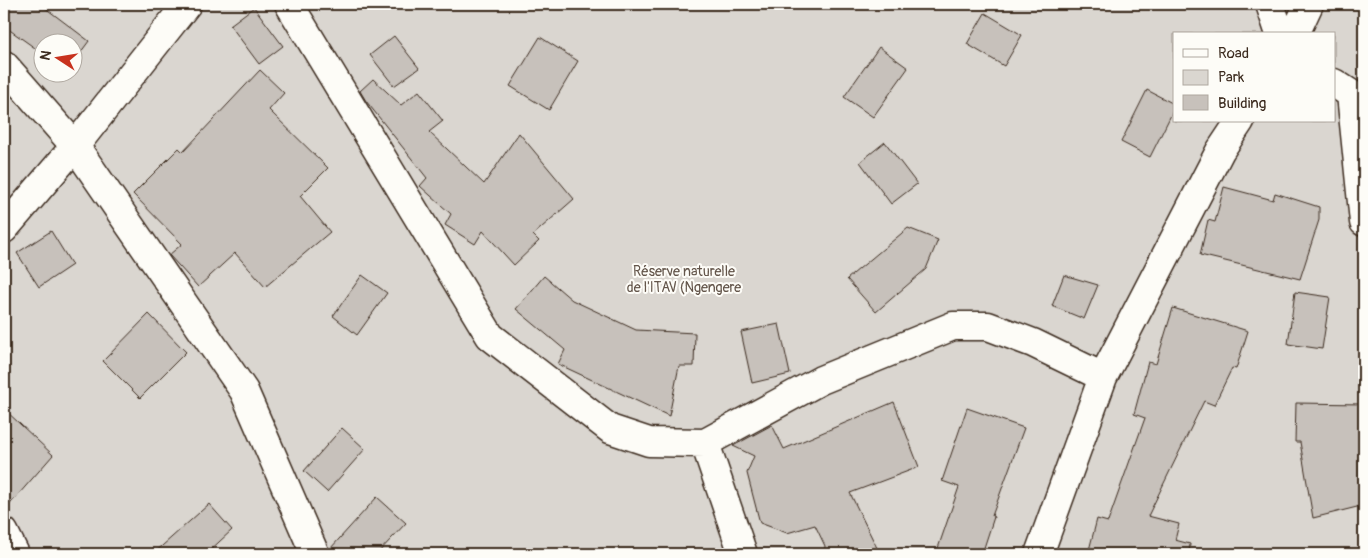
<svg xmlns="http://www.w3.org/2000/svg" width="1368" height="558" font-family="Pangolin,sans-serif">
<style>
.green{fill:#dad6d0;stroke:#8a8077;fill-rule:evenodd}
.building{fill:#c7c1bb;stroke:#3b2a1e}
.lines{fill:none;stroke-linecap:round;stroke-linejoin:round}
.street-casing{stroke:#3b2a1e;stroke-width:31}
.street{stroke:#fdfcf7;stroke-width:28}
.labels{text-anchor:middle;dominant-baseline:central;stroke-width:4;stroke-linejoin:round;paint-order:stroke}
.park-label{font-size:14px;fill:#63554a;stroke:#fdfcf7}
</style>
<rect width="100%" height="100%" fill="#f5f4ee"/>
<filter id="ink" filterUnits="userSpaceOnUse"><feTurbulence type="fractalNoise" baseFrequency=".02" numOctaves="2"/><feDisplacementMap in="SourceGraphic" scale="10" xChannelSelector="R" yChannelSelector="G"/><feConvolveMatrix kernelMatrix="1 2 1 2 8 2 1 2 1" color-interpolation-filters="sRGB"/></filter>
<g filter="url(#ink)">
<!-- green -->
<path class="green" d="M4,4h1360v550h-1360zM1174,34h160v87h-160zM42,42h30v30h-30z"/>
<!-- building -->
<path class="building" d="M4,4h36l49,37 -17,23v-22h-30v11l-38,-27z
M254,7l29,39 -24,18 -29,-39z
M985,13l37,22 -18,31 -37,-22z
M394,36l25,32 -25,18 -24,-31z
M540,37l38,24 -29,49 -39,-24z
M879,47l29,21 -35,49 -29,-20z
M260,70l24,23 -15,17 59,58 -28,28 30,36 -65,55 -30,-34 -37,34 -29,-32 13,-11 -49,-50 46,-46 4,4z
M373,79l28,26 18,-14 24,30 -14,11 55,52 35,-51 55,66 -41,36 6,6 -25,24 -31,-34 -8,13 -30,-19 6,-11 -31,-28 7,-8 -61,-77 -6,-10z
M1147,90l27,14v5l-24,48 -29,-15z
M885,142l32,42 -26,20 -31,-42z
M1224,187l49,13 2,-7 44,14v13l-19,59 -100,-24 8,-35 7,2z
M908,228l30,12 -12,29 -50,43 -29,-33z
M51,231l21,34 -33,22 -22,-34z
M362,275l25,18 -30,42 -24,-19z
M1064,275l34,10 -14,34 -32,-13z
M544,276l28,24 64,30 59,3 -1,33h-15l-10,50 -111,-52 7,-14 -49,-41z
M1295,292l35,5 -8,52 -34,-5z
M1173,308l75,23 -12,38 -4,-1 -18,37 -10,-4 -56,115 31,8 -4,16 15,4 -1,10h-101l9,-35 11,3 37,-104 -11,-4 14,-52 8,2z
M149,314l37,38 -46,46 -37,-37z
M779,324l11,50 -38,9 -11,-51z
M894,402l25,65 -69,26 30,61h-56l1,-8 -10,-21 -28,8 -27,-10 -13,-50 7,-17 -21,-10 39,-21 12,24z
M1296,403l67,1 -2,102 -48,12 -13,-76h-5z
M967,408l57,20 -32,88 2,1 -12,37h-46l23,-67 -17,-6z
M4,409l49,46 -49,56z
M342,428l23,21 -38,43 -23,-21z
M377,497l29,26 -29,31h-47v-5z
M209,504l23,26 -26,24h-53z"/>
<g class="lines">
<!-- street casing -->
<g class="street-casing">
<path id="street" d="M289,4l201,332 120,93 39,13 56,1 116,-63 132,-54h35l45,17 70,34
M1270,4l10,30
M1295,34l14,-30
M4,65l71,81 169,245 71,163
M1334,83l17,11 13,128
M4,229l71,-83 112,-142
M705,443l38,111
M4,532l11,22
M1039,554l64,-177 117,-226 20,-30"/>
</g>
<!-- street -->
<use href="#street" class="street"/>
</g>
</g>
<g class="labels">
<!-- park labels -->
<g class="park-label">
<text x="684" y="271">Réserve naturelle<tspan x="684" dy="16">de l'ITAV (Ngengere</tspan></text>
</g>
</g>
<!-- margin -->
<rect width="1368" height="558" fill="none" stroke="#fdfcf7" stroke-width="20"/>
<rect x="10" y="10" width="1348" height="538" fill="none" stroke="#3b2a1e" stroke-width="2" filter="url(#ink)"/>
<!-- legend -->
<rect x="1173" y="32" width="162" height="90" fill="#fdfcf7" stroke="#afa8a0"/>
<rect x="1183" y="49" width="25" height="8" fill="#fdfcf7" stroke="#afa8a0"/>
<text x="1218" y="58" font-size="15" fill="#3b2a1e">Road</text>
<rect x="1183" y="70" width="25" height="15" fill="#dad6d0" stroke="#afa8a0"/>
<text x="1218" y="82" font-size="15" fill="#3b2a1e">Park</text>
<rect x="1183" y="95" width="25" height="15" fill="#c7c1bb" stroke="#afa8a0"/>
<text x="1218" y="108" font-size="15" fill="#3b2a1e">Building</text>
<!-- north arrow -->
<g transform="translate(58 58) rotate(282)"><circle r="24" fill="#fdfcf7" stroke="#afa8a0"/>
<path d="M0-4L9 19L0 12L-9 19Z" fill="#c8321e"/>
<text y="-8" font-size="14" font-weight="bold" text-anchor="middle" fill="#3b2a1e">N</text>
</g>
</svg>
